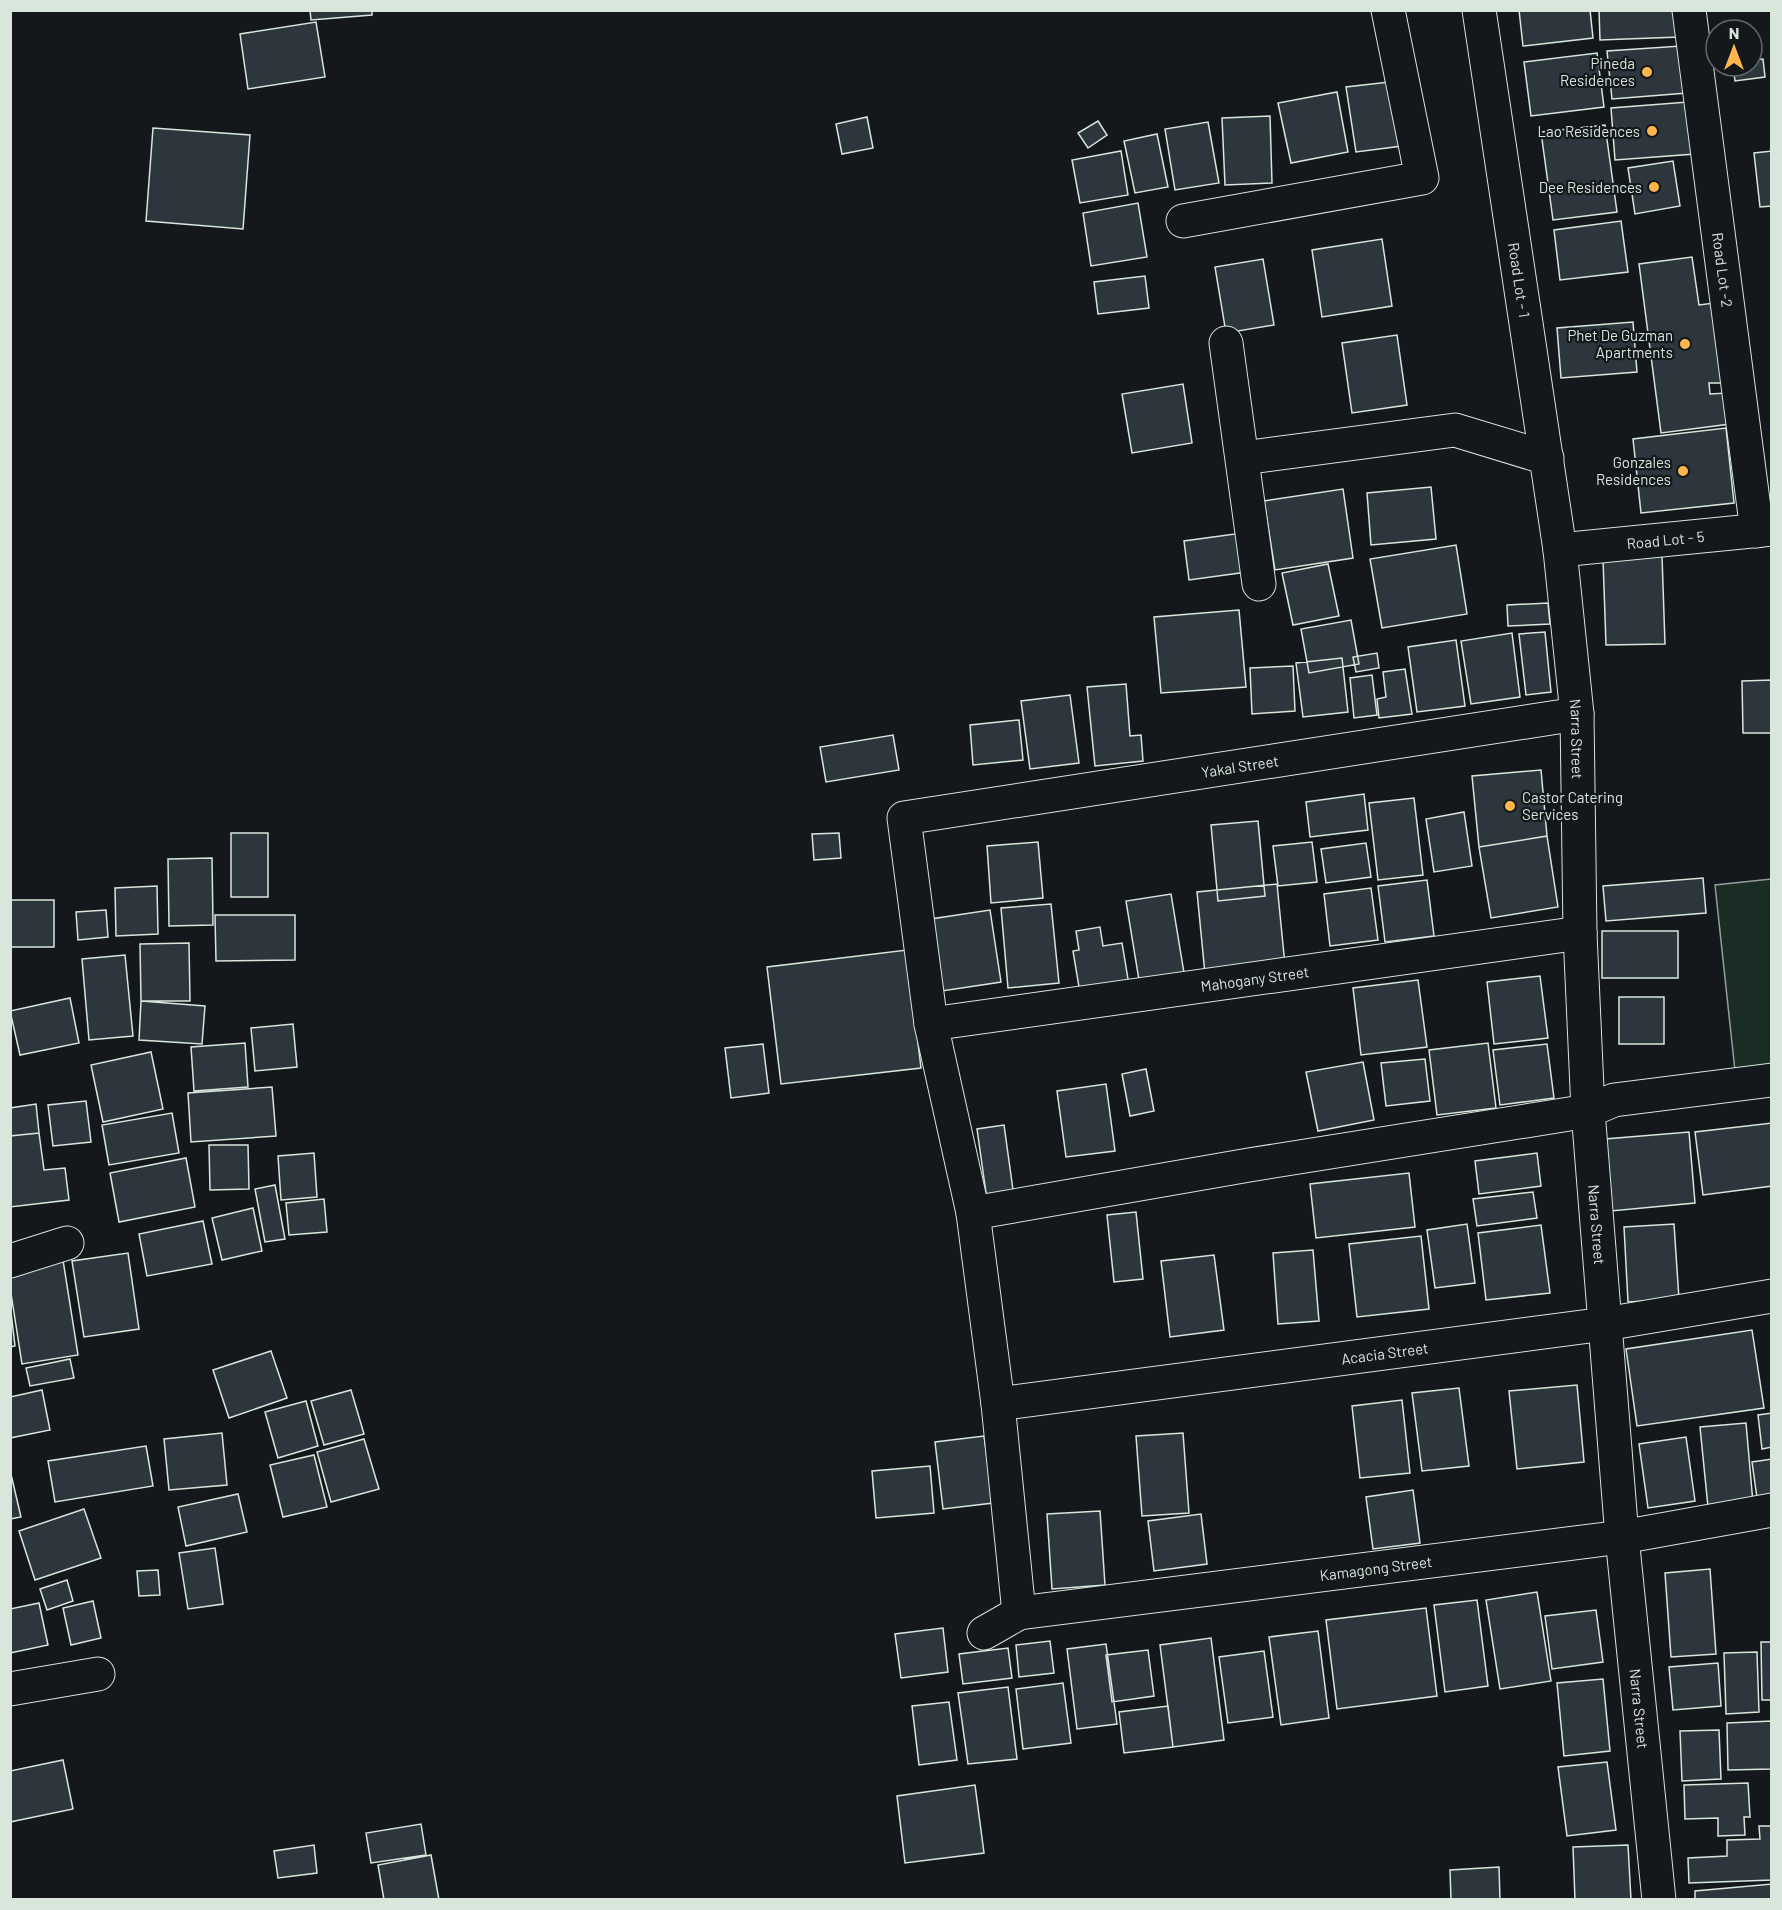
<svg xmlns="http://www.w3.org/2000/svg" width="1782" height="1910" font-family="Barlow,sans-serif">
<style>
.green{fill:#1a2d24;stroke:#939e99;stroke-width:1.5}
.building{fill:#2c363c;stroke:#d8e6dc;stroke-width:1.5}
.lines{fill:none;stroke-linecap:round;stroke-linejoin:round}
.street-casing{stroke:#d8e6dc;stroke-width:35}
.street{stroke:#14181c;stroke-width:33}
.poi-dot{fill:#ffb74d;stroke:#14181c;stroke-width:2}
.labels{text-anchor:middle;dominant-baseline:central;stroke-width:4.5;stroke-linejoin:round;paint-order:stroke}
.poi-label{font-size:15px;fill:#d8e6dc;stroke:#14181c;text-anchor:end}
.street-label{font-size:15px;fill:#d8e6dc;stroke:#14181c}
</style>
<rect width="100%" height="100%" fill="#14181c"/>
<!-- green -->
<path class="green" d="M1771,879v189l-36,3 -20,-186z"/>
<!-- building -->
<path class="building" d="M310,10h62v5l-61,5z
M1519,10h71l3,28 -70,8z
M1599,10h76l4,27 -79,3z
M316,22l9,55 -77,12 -8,-55z
M1681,46l6,47 -75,6 -5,-48z
M1597,53l7,54 -73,9 -7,-54z
M1763,59l2,18 -30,4 -2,-15h19v-6z
M1389,82l13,64 -46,6 -10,-65z
M1337,92l11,60 -57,11 -13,-60z
M1688,102l7,52 -80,6 -4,-52z
M1270,116l2,67 -47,2 -3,-67z
M867,117l6,31 -31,6 -6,-30z
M1098,121l9,14 -19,13 -10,-15z
M1208,122l11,61 -44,7 -10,-61z
M1605,125l12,87 -64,8 -12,-88z
M153,128l97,7 -7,94 -97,-8z
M1157,134l11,53 -33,6 -11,-52z
M1121,151l7,44 -48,8 -8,-43z
M1772,151v55l-12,1 -6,-54z
M1673,161l7,45 -45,8 -7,-46z
M1138,203l9,54 -56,9 -8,-53z
M1621,221l7,51 -68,8 -6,-50z
M1382,239l10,67 -70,11 -10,-67z
M1692,257l7,48 15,-2 11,80h-16l1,11 17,-1 3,31 -69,9 -22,-169z
M1263,259l11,66 -48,8 -11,-66z
M1145,276l4,32 -51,6 -4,-32z
M1633,322l4,50 -76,6 -4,-50z
M1397,335l10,70 -55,8 -10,-70z
M1183,384l9,59 -60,10 -10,-59z
M1726,428l8,75 -93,10 -8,-74z
M1431,487l5,52 -65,6 -4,-52z
M1343,489l10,69 -78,12 -11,-69z
M1242,533l5,39 -58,8 -5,-39z
M1456,545l11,69 -85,14 -12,-69z
M1662,556l3,88 -59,1 -3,-86z
M1328,564l11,52 -46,9 -11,-52z
M1548,603l2,21 -42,2 -1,-21z
M1239,610l7,77 -85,6 -7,-76z
M1351,620l8,44 -50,9 -8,-44z
M1545,632l6,60 -25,3 -7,-61z
M1512,633l8,64 -49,7 -10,-63z
M1456,640l9,66 -48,6 -9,-65z
M1377,653l2,15 -23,4 -3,-15z
M1342,658l6,54 -45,5 -7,-54z
M1293,666l2,45 -43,3 -2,-46z
M1405,669l7,45 -33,4 -2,-19 9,-2 -3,-25z
M1372,675l5,40 -23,3 -4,-40z
M1772,680v53h-29l-1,-52z
M1126,684l4,52 11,-1 2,26 -48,5 -8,-79z
M1070,695l9,68 -49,6 -9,-68z
M1019,720l4,40 -50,5 -3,-40z
M893,735l6,35 -73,12 -6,-35z
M1541,770l6,66 -68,11 -7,-71z
M1364,794l4,36 -58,7 -4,-35z
M1414,798l9,77 -45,5 -9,-77z
M1464,812l8,54 -38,6 -8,-53z
M1258,821l7,75 -47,5 -7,-76z
M231,833h37v64h-37z
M839,833l2,25 -27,2 -2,-26z
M1547,836l11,71 -67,11 -12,-71z
M1038,842l5,56 -52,5 -4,-57z
M1312,842l5,40 -39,4 -5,-40z
M1366,843l5,34 -45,6 -5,-34z
M212,858l1,67 -44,1 -1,-67z
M1703,878l3,35 -100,8 -3,-35z
M1427,880l7,56 -49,6 -7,-56z
M1277,884l8,81 -80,9 -8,-82z
M157,886l1,48 -42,2 -1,-48z
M1371,888l7,52 -48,6 -6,-52z
M1171,894l13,79 -45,7 -13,-79z
M10,900h44v47h-44z
M1051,904l8,79 -51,5 -7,-80z
M106,910l2,27 -30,3 -2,-28z
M990,910l11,72 -59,9 -11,-72z
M215,915h80v45l-79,1z
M1100,927l3,19 19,-3 7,42 -49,8 -7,-42 6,-1 -3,-19z
M1602,931h76v47h-76z
M189,943l1,58h-49l-1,-57z
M907,950l14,118 -140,16 -14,-117z
M125,955l8,81 -44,4 -7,-81z
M1540,976l8,62 -54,6 -7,-62z
M1418,980l9,67 -66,8 -8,-67z
M1619,997h45v47h-45z
M70,998l9,45 -59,12 -10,-44z
M141,1001l64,5 -3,38 -63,-4z
M293,1024l4,43 -42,4 -4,-43z
M245,1043l3,44 -54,4 -3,-44z
M1488,1043l8,65 -59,7 -8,-65z
M763,1044l6,49 -38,5 -6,-50z
M1547,1044l7,54 -54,7 -7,-55z
M151,1052l12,57 -60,13 -12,-57z
M1425,1059l5,42 -44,5 -5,-43z
M1363,1062l11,58 -56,11 -12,-59z
M1146,1069l8,42 -24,5 -8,-42z
M1106,1084l9,67 -49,6 -9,-66z
M272,1087l4,49 -85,6 -3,-49z
M86,1101l5,41 -38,4 -5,-41z
M36,1104l3,29 -29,3v-28z
M172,1113l7,40 -70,12 -7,-40z
M1772,1123v63l-69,9 -8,-63z
M1004,1125l10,72 -27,3 -10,-71z
M1689,1132l6,71 -84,8 -6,-72z
M39,1133l5,37 21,-2 4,32 -59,7v-71z
M209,1145h39l1,44 -39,1z
M314,1153l3,44 -36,3 -3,-44z
M1537,1153l4,33 -62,8 -4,-33z
M186,1158l9,49 -76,15 -9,-49z
M1409,1173l6,54 -99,11 -6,-54z
M275,1185l10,54 -20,3 -10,-53z
M1533,1192l4,26 -60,8 -4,-27z
M324,1199l3,33 -38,3 -3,-32z
M253,1208l9,43 -40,9 -10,-42z
M1136,1212l7,67 -29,3 -7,-67z
M203,1221l9,43 -65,12 -8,-42z
M1467,1224l8,59 -40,5 -8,-58z
M1674,1224l5,75 -51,3 -4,-75z
M1541,1225l9,68 -64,7 -8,-67z
M1421,1236l8,73 -72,8 -8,-73z
M1313,1250l6,71 -41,3 -5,-71z
M128,1253l11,76 -55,8 -12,-76z
M1214,1255l10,75 -54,7 -9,-76z
M63,1260l15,95 -56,9 -12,-77v-19z
M10,1303l5,43 -5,1z
M1752,1330l12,78 -127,18 -11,-77z
M271,1351l16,47 -58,20 -16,-48z
M70,1359l4,19 -44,8 -4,-18z
M1577,1385l7,77 -67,7 -8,-78z
M1459,1388l10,78 -47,5 -10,-78z
M42,1390l8,40 -40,8v-41z
M351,1390l13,44 -40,11 -13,-44z
M1402,1400l8,73 -50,5 -8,-72z
M306,1401l12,45 -40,12 -13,-46z
M1772,1413v34l-10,2 -4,-34z
M1746,1423l7,80 -45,4 -8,-80z
M222,1433l5,52 -58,5 -5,-51z
M1183,1433l6,80 -47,3 -6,-80z
M984,1436l9,67 -50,6 -8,-67z
M1686,1437l9,64 -47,7 -9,-64z
M364,1439l15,50 -48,13 -14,-50z
M146,1446l7,40 -98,16 -7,-41z
M314,1455l13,52 -44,10 -13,-52z
M1772,1459v44l-14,2 -6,-43z
M930,1466l4,47 -58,5 -4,-47z
M10,1470l11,47 -11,2z
M1413,1490l7,53 -47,6 -7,-52z
M238,1494l9,38 -61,14 -8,-39z
M84,1509l17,49 -66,22 -16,-49z
M1100,1511l5,74 -53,4 -5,-75z
M1201,1514l6,50 -53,7 -6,-50z
M215,1548l8,56 -35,5 -9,-56z
M1710,1569l6,85 -45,3 -6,-84z
M158,1570l2,25 -21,1 -2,-25z
M67,1580l6,21 -26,9 -7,-21z
M1537,1592l14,89 -51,8 -14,-89z
M1477,1600l11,86 -43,6 -11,-87z
M93,1601l8,37 -30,7 -8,-37z
M39,1603l9,42 -38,8v-44z
M1426,1608l11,88 -100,13 -11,-89z
M1596,1610l7,52 -51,7 -7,-53z
M943,1628l5,44 -47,6 -6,-44z
M1318,1631l11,87 -48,7 -12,-88z
M1211,1638l13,102 -51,7 -13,-102z
M1050,1641l4,32 -35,4 -3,-32z
M1761,1642h11v58h-10z
M1106,1644l11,80 -40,5 -10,-80z
M1008,1648l4,30 -49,6 -4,-30z
M1148,1650l6,46 -42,6 -6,-47z
M1264,1651l9,66 -45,6 -9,-66z
M1757,1652l2,60 -33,2 -2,-61z
M1718,1663l3,43 -48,4 -4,-43z
M1603,1679l7,72 -46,5 -7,-73z
M1063,1683l8,60 -48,6 -7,-60z
M1008,1687l9,72 -49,5 -10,-71z
M949,1702l8,58 -38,5 -7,-59z
M1168,1706l5,41 -49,6 -5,-41z
M1772,1721v48l-44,1 -1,-47z
M1719,1730l2,49 -39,2 -2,-50z
M63,1760l10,49 -63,13v-51z
M1607,1762l9,68 -49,6 -9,-69z
M1748,1783l2,34h-6l1,18 -27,1v-18l-33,1 -1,-34z
M975,1785l9,68 -79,10 -8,-67z
M421,1824l5,31 -55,8 -5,-30z
M1759,1826h13v54l-83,3 -1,-25 39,-2v-16l33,-1z
M314,1845l3,28 -39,5 -4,-27z
M1628,1845l3,55h-56l-2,-53z
M431,1855l8,45h-55l-6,-35z
M1499,1867l1,33h-49l-1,-30z
M1772,1884v16h-77v-9z"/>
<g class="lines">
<!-- street casing -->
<g class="street-casing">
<g id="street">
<path id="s1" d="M1479,10l81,540 17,164 3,219 8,178 34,426 37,363"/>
<path id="s2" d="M1689,10l68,521"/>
<path d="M1183,221l239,-43 -34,-168"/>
<path d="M1226,343l33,241"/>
<path d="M1243,458l212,-28 92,28"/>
<path id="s3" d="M1560,550l212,-21"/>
<path id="s4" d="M931,1024l649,-91"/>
<path d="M973,1213l276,-48 339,-54 26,-11 158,-20"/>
<path d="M10,1261l57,-18"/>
<path id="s5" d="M998,1404l607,-80 167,-28"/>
<path id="s6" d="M1019,1613l-21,-209 -25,-191 -42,-189 -27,-206 673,-104"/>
<path id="s7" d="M984,1633l35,-20 603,-76 150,-27"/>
<path d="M10,1689l88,-15"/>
</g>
</g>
<!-- street -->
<use href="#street" class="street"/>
</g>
<!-- markers -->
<g class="poi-dot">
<circle cx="1647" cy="72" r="6"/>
<circle cx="1652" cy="131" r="6"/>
<circle cx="1654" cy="187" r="6"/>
<circle cx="1685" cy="344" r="6"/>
<circle cx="1683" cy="471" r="6"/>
<circle cx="1510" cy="806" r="6"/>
</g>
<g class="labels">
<!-- poi labels -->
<g class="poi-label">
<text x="1635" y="63">Pineda<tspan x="1635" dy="17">Residences</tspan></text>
<text x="1640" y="131">Lao Residences</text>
<text x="1642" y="187">Dee Residences</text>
<text x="1673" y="335">Phet De Guzman<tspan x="1673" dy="17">Apartments</tspan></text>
<text x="1671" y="462">Gonzales<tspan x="1671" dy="17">Residences</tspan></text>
<text x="1522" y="797" text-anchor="start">Castor Catering<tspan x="1522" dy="17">Services</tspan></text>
</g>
<!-- street labels -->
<g class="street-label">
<text stroke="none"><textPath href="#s2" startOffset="262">Road Lot -2</textPath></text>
<text stroke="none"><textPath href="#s1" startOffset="273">Road Lot - 1</textPath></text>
<text stroke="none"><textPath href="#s3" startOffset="106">Road Lot - 5</textPath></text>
<text stroke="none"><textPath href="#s1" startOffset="736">Narra Street</textPath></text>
<text stroke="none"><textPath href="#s6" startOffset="1144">Yakal Street</textPath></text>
<text stroke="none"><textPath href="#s4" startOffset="327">Mahogany Street</textPath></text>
<text stroke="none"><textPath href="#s1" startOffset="1222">Narra Street</textPath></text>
<text stroke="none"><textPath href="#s5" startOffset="390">Acacia Street</textPath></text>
<text stroke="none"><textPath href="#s7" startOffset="400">Kamagong Street</textPath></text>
<text stroke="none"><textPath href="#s1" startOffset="1708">Narra Street</textPath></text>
</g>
</g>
<!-- border -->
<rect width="1782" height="1910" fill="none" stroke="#d8e6dc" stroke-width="24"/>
<!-- north arrow -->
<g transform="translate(1734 48)"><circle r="28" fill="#14181c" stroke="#626a69" stroke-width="1.5"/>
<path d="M0-4.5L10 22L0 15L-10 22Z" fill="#ffb74d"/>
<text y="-9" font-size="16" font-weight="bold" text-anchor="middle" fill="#d8e6dc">N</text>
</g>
</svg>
